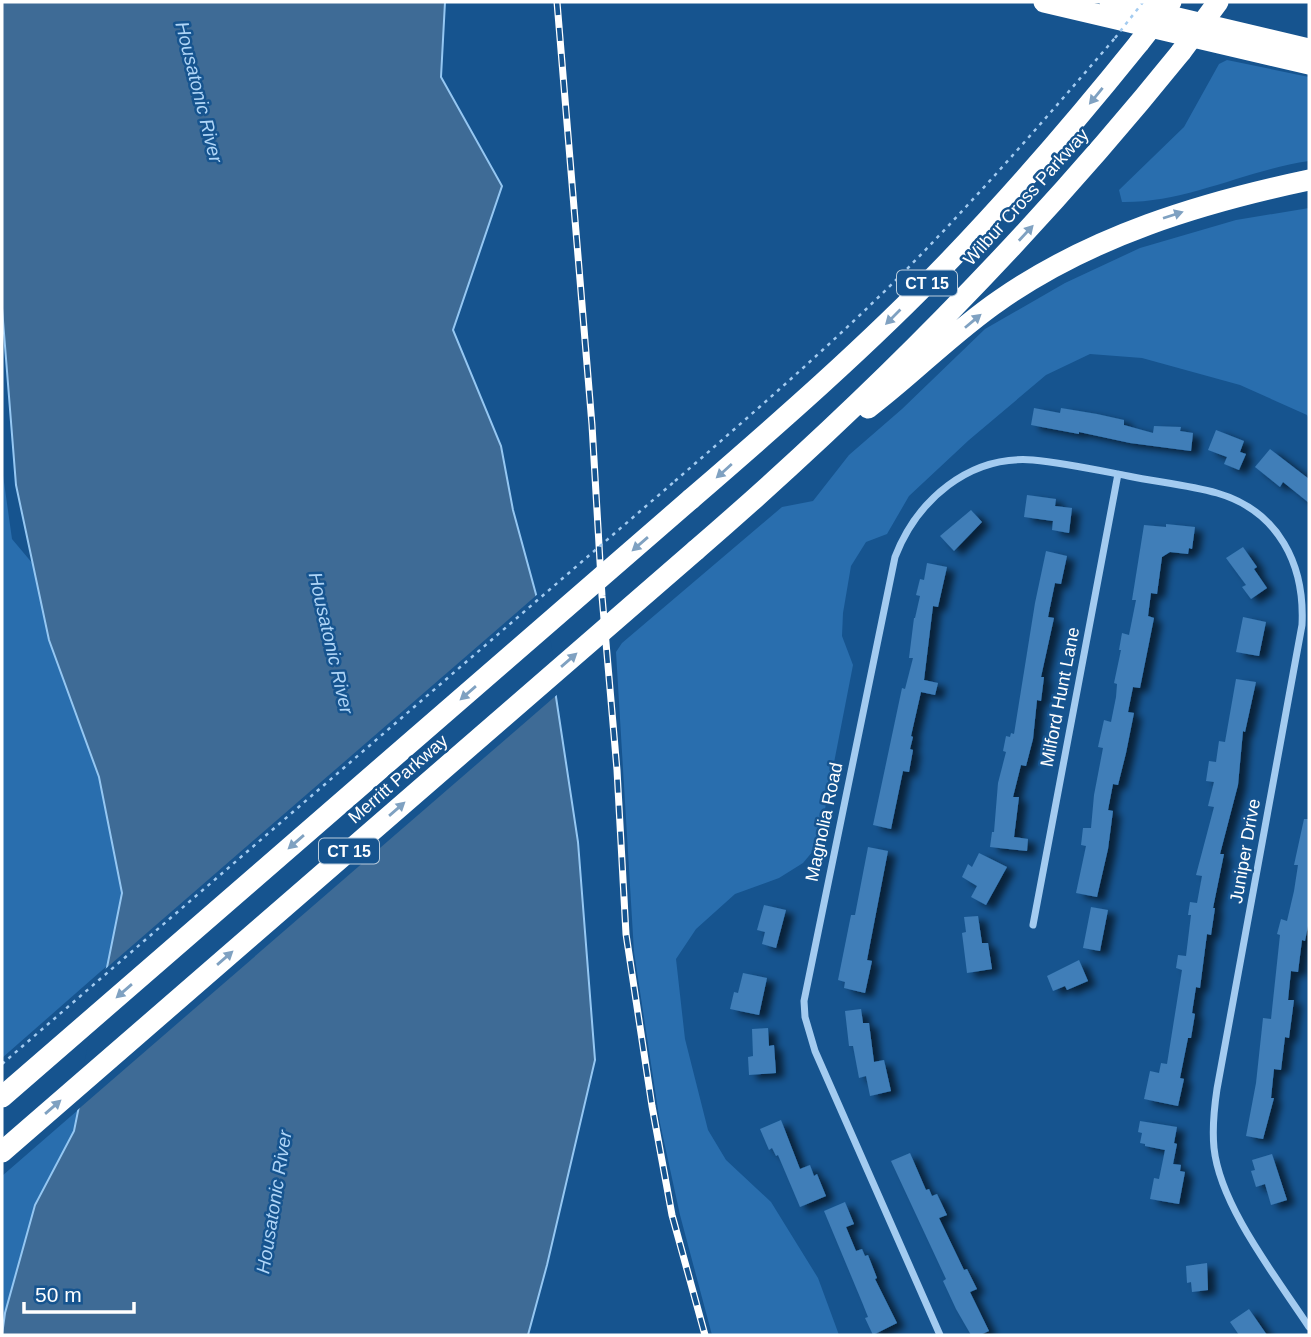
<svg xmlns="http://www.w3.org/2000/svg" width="1311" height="1337" font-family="Arial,sans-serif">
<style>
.green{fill:#296eae}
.water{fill:#3e6b96;stroke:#95c7f2;stroke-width:2}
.pier{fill:#16548f}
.building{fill:#3f7eb8;filter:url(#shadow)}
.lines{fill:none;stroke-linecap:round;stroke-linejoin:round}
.path{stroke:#a3cbf0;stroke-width:2.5;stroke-dasharray:3.5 5;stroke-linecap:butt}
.minor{stroke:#a3cbf0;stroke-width:7}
.motorway{stroke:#fff;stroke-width:21}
.rail-casing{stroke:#fff;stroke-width:7}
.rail{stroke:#16548f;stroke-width:4.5;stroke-dasharray:13;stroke-linecap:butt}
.path-bridge{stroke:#a3cbf0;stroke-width:2.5;stroke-dasharray:3.5 5;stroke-linecap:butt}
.motorway-bridge{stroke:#fff;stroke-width:21}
.oneway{fill:#7fa1c1}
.labels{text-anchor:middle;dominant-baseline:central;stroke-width:5;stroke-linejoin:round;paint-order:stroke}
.shield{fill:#16548f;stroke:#b9ccdd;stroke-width:2}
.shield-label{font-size:16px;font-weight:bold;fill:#fff}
.street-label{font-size:18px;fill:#fff;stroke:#16548f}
.water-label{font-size:19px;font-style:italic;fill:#afd5f7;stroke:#16548f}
</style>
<defs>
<filter id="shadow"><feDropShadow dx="8" dy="4.5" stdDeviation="3.5" flood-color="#0009"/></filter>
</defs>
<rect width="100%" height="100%" fill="#16548f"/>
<!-- green -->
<path class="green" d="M1227,60l82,17v84c-63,9 -123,42 -187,41l-3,-12 65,-63 35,-63z
M1309,208v211l-2,-4 -67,-30 -98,-27 -52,-4 -44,21 -77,65 -60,56 -22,38 -21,8 -15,24 -8,47 -1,23 11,29 -35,180 -15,18 -24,15 -44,16 -39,35 -20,30 9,80 23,91 18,30 45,42 47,76 21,57h-127l-32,-120 -20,-92 -26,-171 -18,-300 6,-9 160,-136 31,-6 36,-46 53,-46 83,-80 80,-46 75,-35 96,-28z
M2,468l10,71 21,25 16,76 50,137 23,116 -14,72 -106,93z
M78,1110l-4,21 -39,74 -30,108 -3,22v-159z"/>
<!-- water -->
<path class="water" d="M2,2h443l-4,75 61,109 -49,144 48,116 12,64 33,121 32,211 17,218 -48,205 -19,70h-526l3,-22 30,-108 39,-74 48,-238 -23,-116 -50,-137 -33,-155 -14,-177z"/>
<!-- pier -->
<path class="pier" d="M539,593l10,37 10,63 -485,420 29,-142z"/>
<!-- building -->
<path class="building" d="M1034,408l26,5 1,-5 36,6 27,6v5l29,8 1,-7 27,1 -1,4 13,2 -2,18 -61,-8 -51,-11v2l-48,-9z
M1216,430l28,11 -4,11 6,2 -7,16 -15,-6 3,-7 -19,-7z
M1270,449l39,30v24l-26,-21 -3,5 -25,-20z
M1027,495l29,4 -1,7 17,2 -3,25 -17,-3 1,-9 -29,-4z
M971,510l11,12 -28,29 -14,-15z
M1166,524l29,3 -3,22 -3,-1 -1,6 -18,-2 -8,5 -5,37 -6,-1 -3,23 6,2 -14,70 -7,-1 -5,25 6,1 -8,40 -8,32 -5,-1 -5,26 5,1 -5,38 -11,48 -21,-4 10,-47 -5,-1 2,-17h8l3,-33 9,-47 -5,-1 6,-27 7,2 5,-25 1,-13 -3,-1 7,-33h-2l3,-17 7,2 7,-35h-4l12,-75 22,2z
M1243,547l14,20 -3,2 13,19 -16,11 -9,-12 4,-2 -20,-27z
M1046,551l21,5 -6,28 -6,-1 -7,34 6,1 -13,59h3l-3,24 -4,-1 -4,39 -7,27 -5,-1 -8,32h6l-5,40 14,2 -1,12 -37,-4 2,-15h2l4,-49 8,-31 -3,-1 3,-15 4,1 1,-4 3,1 21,-131z
M927,563l20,4 -9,40 -5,-1 -9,74 14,3 -3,12 -14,-3 -10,44 2,1 -3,12 3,1 -4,22 -6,-1 -12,58 -18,-4 29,-137 3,1 8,-31h-4l5,-40h1l5,-22 -4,-1 4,-16 4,1z
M1243,617l23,5 -7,34 -23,-4z
M1236,679l20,3 -11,50 -2,-1 -5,54 -18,69h4l-11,54h2l-4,27 -4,-1 -7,54 -4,-1 -4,26 3,1 -4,24h-3l-8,40 4,1 -6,27 -34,-7 6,-28 9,2 2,-10 6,1 15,-94 -6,-2 2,-13 8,1 5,-41h-3l2,-13 7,1 5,-27 -6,-1 18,-68 -6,-1 6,-24 -8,-1 3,-20 7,1 3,-21 6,1z
M1304,819h5v102l-4,20 -3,-1 -4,32 -7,-1 -3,29h6l-5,38 -4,-1 -4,33 -7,-1 -3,29h3l-11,41 -17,-3 10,-53 7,-65 8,1 9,-84 -3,-1 4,-15 6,2 7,-30 4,-26h-4z
M868,847l20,4 -21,109 5,1 -7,32 -21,-5 1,-6 -7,-2 13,-65h4z
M979,853l28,14 -21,38 -15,-8 6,-11 -15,-9 6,-13 4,3z
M764,905l22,5 -10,38 -14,-4 3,-12 -8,-2z
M1091,907l17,3 -8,41 -17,-3z
M978,916l4,27h6l4,26 -25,4 -5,-40 4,-1 -2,-15z
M1079,960l9,21 -21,9 -2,-4 -12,5 -6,-15z
M743,973l24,5 -8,37 -29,-6 4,-17 4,1z
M861,1009l2,14h6l5,39 10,-2 7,31 -21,5 -4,-20 -7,2 -6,-32h-4l-4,-35z
M768,1028l1,18 5,-1 2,28 -27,2 -1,-18 5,-1 -1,-27z
M781,1120l19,49 10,-4 4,11 3,-2 9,22 -26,11 -22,-52 -2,1 -4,-8 -3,2 -9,-21z
M1140,1121l37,6 -3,16 3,1 -4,20 8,1 -1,6 5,1 -6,32 -29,-5 4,-21 5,1 6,-29 -20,-4v-2l-5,-1 2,-10 -4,-1z
M910,1153l16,37 3,-1 3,7 5,-2 10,21 -8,3 25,52 3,-1 10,20 -7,3 19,39 -9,4h-9l-15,-26 -13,-28 3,-2 -55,-118z
M1272,1154l15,46 -16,5 -6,-21 -9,3 -5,-16 4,-1 -3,-10z
M845,1202l9,22 -8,3 10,24 6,-2 3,7 3,-1 9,23 -2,1 22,44 -24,12 -8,-17 3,-1 -6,-15 -38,-91z
M1207,1263l1,27 -16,2 -1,-10 -4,1 -1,-17z
M1249,1309l18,26h-28l-9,-13z"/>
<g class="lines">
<!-- path -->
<path class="path" d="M675,481c77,-67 155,-135 227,-207 75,-76 144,-156 213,-236"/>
<!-- minor -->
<path class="minor" d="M1033,925l85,-451
M940,1335l-125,-284 -10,-34 -1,-16 91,-444c22,-57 74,-102 138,-97 32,3 64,10 95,16 29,6 60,9 89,17 62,18 88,72 85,132l-85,464c-3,20 -5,39 -3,59 6,58 63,130 95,179"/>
<!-- motorway -->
<path class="motorway" d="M1044,2l265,62
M1110,2l199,47
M868,408c45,-34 85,-76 132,-108 92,-64 200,-97 309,-120
M691,499c88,-76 176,-153 257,-237 67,-70 130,-143 191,-219
M696,550c176,-152 339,-317 485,-498"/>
<!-- rail casing -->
<g class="rail-casing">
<path id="rail" d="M557,2l35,423 10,171 15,174 9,164 26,172 20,109 33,120"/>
</g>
<!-- rail -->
<use href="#rail" class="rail"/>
<!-- path-bridge -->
<path class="path-bridge" d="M1115,38l28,-36
M2,1064l673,-583"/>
<!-- motorway-bridge -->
<path class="motorway-bridge" d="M1139,43l32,-41
M1181,52l37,-50
M2,1097l689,-598
M2,1152l694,-602"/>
</g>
<!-- one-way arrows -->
<defs><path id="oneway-solid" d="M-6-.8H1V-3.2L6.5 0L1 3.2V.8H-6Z" transform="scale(1.75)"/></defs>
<g class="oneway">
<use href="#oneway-solid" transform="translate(1096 96) rotate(129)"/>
<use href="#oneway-solid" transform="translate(1173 215) rotate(-18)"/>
<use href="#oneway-solid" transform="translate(1026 233) rotate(-47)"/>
<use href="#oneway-solid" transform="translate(893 317) rotate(135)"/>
<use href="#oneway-solid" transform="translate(973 321) rotate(-40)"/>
<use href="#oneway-solid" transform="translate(724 471) rotate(138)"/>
<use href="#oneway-solid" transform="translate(640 544) rotate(139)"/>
<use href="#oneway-solid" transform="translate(569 660) rotate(-41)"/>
<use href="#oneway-solid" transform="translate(468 693) rotate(139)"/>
<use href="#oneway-solid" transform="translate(397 809) rotate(-41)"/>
<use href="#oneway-solid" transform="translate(296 842) rotate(139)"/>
<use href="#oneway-solid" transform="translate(225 958) rotate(-41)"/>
<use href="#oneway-solid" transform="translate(124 991) rotate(139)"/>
<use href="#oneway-solid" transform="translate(53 1107) rotate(-41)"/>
</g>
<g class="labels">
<!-- shield labels -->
<g class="shield">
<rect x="897" y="270.5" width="60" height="25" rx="5"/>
<rect x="319" y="838.5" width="60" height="25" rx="5"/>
</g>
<g class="shield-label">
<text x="927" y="283">CT 15</text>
<text x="349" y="851">CT 15</text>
</g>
<!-- street labels -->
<g class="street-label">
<text transform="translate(1026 197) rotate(-48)">Wilbur Cross Parkway</text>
<text transform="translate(1060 697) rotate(-79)">Milford Hunt Lane</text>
<text transform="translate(398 779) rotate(-41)">Merritt Parkway</text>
<text transform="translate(824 822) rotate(-78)">Magnolia Road</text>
<text transform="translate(1245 851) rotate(-80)">Juniper Drive</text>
</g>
<!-- water labels -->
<g class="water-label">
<text transform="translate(199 92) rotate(76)">Housatonic River</text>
<text transform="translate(331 643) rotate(77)">Housatonic River</text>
<text transform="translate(274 1202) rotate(-81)">Housatonic River</text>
</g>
</g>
<!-- border -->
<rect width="1311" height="1337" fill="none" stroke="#ffffff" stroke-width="7"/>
<!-- scale -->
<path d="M24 1302v10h110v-10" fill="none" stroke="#ffffff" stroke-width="3.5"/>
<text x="35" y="1302" font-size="21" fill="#ffffff" stroke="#16548f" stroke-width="5" paint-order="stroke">50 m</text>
</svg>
